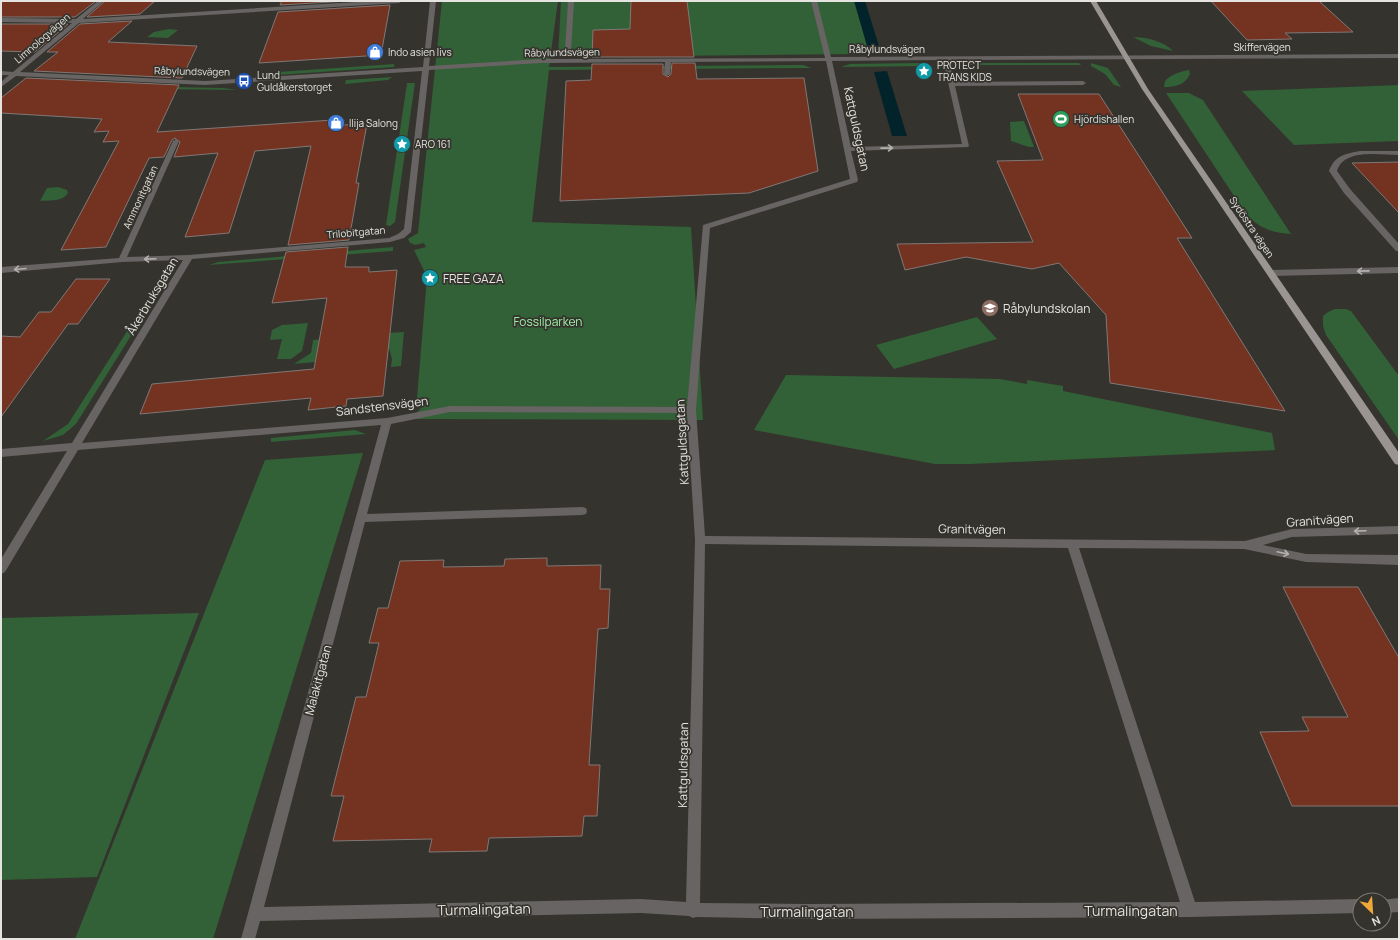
<svg xmlns="http://www.w3.org/2000/svg" width="1400" height="940" font-family="Manrope,sans-serif">
<style>
.green{fill:#326037}
.water{fill:#03232a}
.building{fill:#743221;stroke:#807876}
.lines{fill:none;stroke-linecap:round;stroke-linejoin:round}
.minor{fill:#676463;fill-rule:evenodd}
.major{fill:#9a9492;fill-rule:evenodd}
.oneway{stroke:#b3b1ae}
.labels{text-anchor:middle;dominant-baseline:central;stroke-width:3.5;stroke-linejoin:round;paint-order:stroke}
.far-street-label{font-size:10px;fill:#e6e4e0;stroke:#35332d}
.far-poi-label{font-size:10px;fill:#e6e4e0;stroke:#35332d;text-anchor:start}
.street-label{font-size:12px;fill:#e6e4e0;stroke:#35332d}
.poi-label{font-size:12px;fill:#e6e4e0;stroke:#35332d;text-anchor:start}
.park-label{font-size:12px;fill:#9deea5;stroke:#35332d}
.near-street-label{font-size:14px;fill:#e6e4e0;stroke:#35332d}
</style>
<rect width="100%" height="100%" fill="#35332d"/>
<!-- green -->
<path class="green" d="M442,1h116l-9,66 254,-2 8,3 -262,2 -17,152 159,5 12,193 -292,-1 19,-21h-13l10,-121 -13,-27 12,-3 -2,-4 -9,2 -5,-2 -2,-4 10,-6z
M561,1h295l5,17 17,31 -23,5 -297,3z
M169,29l9,1 -10,8 -21,-1 7,-5z
M1133,37c12,0 31,4 40,14l-22,-5z
M920,63l11,3 -90,1 9,-3z
M968,63h111l2,2h-113z
M1091,63l17,5 13,19 -7,-2 -9,-11 -14,-8z
M394,64v3l-117,8 1,-3z
M1189,70l1,4c-5,11 -15,13 -26,13l1,-6c7,-7 14,-9 24,-11z
M392,77l-4,3 -43,4 1,-4z
M407,83h8l-20,139 -5,4 -4,-1z
M1399,85v56l-105,4 -52,-54z
M173,87l50,1 14,2 -81,-1z
M1166,93h23l14,7 88,134c-19,-1 -32,-6 -45,-20z
M1024,121l10,26h-5l-18,-6 -1,-19z
M58,187l9,3 1,3c-6,9 -18,7 -28,8l7,-13z
M393,247v4l-184,14 9,-3z
M159,281h6l-89,143 -13,11 -20,6 25,-17z
M1335,309h11l5,2 48,65v64l-73,-105 -3,-9v-10l5,-4z
M977,317l20,22 -103,30 -18,-24z
M308,323l-6,28 -11,8h-14l5,-20 -12,1 2,-10 10,-5z
M404,332l-3,34 -10,1 1,-8 -3,-11 -15,-3 1,-11z
M371,335l-56,27 -21,2 17,-11 2,-13z
M786,375l214,4 27,5v-4l36,6v5l209,42 3,17 -304,14h-36l-181,-34z
M355,430l11,4 -95,8v-4z
M363,453l-150,486h-138l190,-479z
M199,613l-102,264 -96,3v-262z"/>
<!-- water -->
<path class="water" d="M854,1h11l14,45h-12z
M887,71l20,65h-15l-18,-64z"/>
<!-- building -->
<path class="building" d="M1,1h95l-21,16h-74z
M105,1h50l-15,13 -53,3z
M282,1h66l-68,4z
M631,1h56l7,56h-102l1,-27 37,-1z
M1211,1h108l34,31 -68,1 7,6 -45,1z
M390,5l-9,50 -122,8 19,-51z
M132,21l-24,21 89,4 -15,32 -148,-7 24,-19h-11l33,-28z
M1,24h67l-33,28 -34,-1z
M672,63h23l2,16 107,-1 14,93 -69,22 -189,8 6,-120 25,-1 1,-16h71v10l5,3 3,-3z
M26,78l153,7 -22,47 176,-12v1l11,-1 -1,5 24,-1 -11,59h3l-10,57 -61,5 23,-99 -56,5 -26,82 -44,4 33,-84 -44,4 6,-15 -5,-4 -3,2 -8,17 -15,1 -43,89 -45,3 58,-109 -16,1 6,-11 -15,1 8,-13 -101,-6v-15z
M1018,94h81l93,144h-15l108,173 -175,-28 -4,-68 -47,-52 -27,6 -66,-12 -61,13 -8,-26 136,-2 -36,-81 46,-1z
M1399,162v51l-47,-50z
M348,247l-3,20h24v5l28,-2 -14,126 -36,3 -1,7 -38,4 3,-12 -171,16 12,-30 162,-15 13,-71 -55,5 14,-51z
M76,279h34l-32,45h-10l-67,93v-81l19,1 19,-25h12z
M547,558v8l54,-1 -1,24h10l-2,39 -10,1 -9,136h11l-3,51h-13l-2,20 -93,2 -2,13 -58,1 3,-13 -99,2 11,-45h-13l25,-99h10l13,-54h-10l9,-35h10l12,-47 44,-1 -1,7 61,-1 1,-7z
M1283,587h75l41,71v148h-107l-32,-74 49,-1 -7,-14h46z"/>
<g class="lines">
<!-- minor -->
<path class="minor" d="M98,1h6l-21,18 289,-18h30l-3,2 -320,20 -59,49 185,9 218,-14 7,-66h6l-7,65 112,-7 284,-1 -14,-57h6l14,56 568,-3v4l-450,2 5,22 129,-1 3,2 -3,2 -128,1 14,60 -1,1 -117,4 7,29 -1,2 -147,46 -14,182 9,126 540,5 47,-12 107,-3v8l-107,3 -29,8 43,9 93,1v10l-93,-3 -62,-13 -165,-1 116,354 165,-3 3,1h-3v13l-170,4 -382,2 -112,-2 -3,1 -4,-2 -48,-3 -381,8 -5,18h-14l140,-514 -303,25 -73,122 -4,2v-15l66,-108 -66,6v-8l71,-6 111,-183 -61,2 -121,11v-6l118,-9 54,-117 3,-2 3,2 -52,116 62,-2 200,-17 9,-4 6,-5 18,-158 -217,14 -189,-9 -15,11v-5l8,-7h-8v-4l12,1 59,-49 -71,-1v-4l75,1zM943,60l19,84 -111,3 -19,-86zM826,61l24,118 -147,46 -16,182 -237,-1 -63,12 -305,25 110,-184 198,-17 14,-4 7,-6 18,-162 112,-7 124,-1 -1,12 3,2 3,-2 1,-12zM450,412l237,1 8,127 -9,362 -45,-3 -377,8 101,-385 217,-7 4,-1 1,-3 -1,-3 -4,-1 -215,7 24,-90zM705,544l363,4 112,354 -372,2 -108,-1z
M568,1h6l-3,50 -3,2 -3,-2z
M1360,151h39v4c-19,0 -55,-7 -62,16l13,18 49,55v7h-3l-52,-58 -15,-22c6,-16 16,-17 31,-20z
M1399,267v6l-128,3 -4,-3 4,-3z
M1399,898v14l-15,1v-13h-3z"/>
<!-- major -->
<path class="major" d="M1090,1h6l52,88 251,364v12l-4,-1 -253,-375z"/>
</g>
<!-- one-way arrows -->
<defs><path id="oneway-shaft" d="M-6 0H5M1.5-3L5.5 0L1.5 3" fill="none" stroke-width="1.6" stroke-linecap="round" stroke-linejoin="round"/></defs>
<g class="oneway">
<use href="#oneway-shaft" transform="translate(887 148) rotate(-1)"/>
<use href="#oneway-shaft" transform="translate(150 259) rotate(178)"/>
<use href="#oneway-shaft" transform="translate(20 269) rotate(175)"/>
<use href="#oneway-shaft" transform="translate(1363 271) rotate(179)"/>
<use href="#oneway-shaft" transform="translate(1360 531) rotate(178)"/>
<use href="#oneway-shaft" transform="translate(1283 553) rotate(12)"/>
</g>
<!-- icons -->
<defs>
<g id="shop-disc" transform="scale(0.9)"><circle r="9.5" fill="#3f7fe0" stroke="#35332d"/><path d="M-5-2.5h2.3a2.7 3.5 0 0 1 5.4 0H5L5.5 6h-11ZM-1.5-2.5h3a1.5 2.3 0 0 0-3 0Z" fill="#fff"/></g>
<g id="sight-disc" transform="scale(0.9)"><circle r="9.5" fill="#0f9aa8" stroke="#35332d"/><path d="M0-6L1.8-2.2L6-1.7L2.9 1.2L3.7 5.4L0 3.3L-3.7 5.4L-2.9 1.2L-6-1.7L-1.8-2.2Z" fill="#fff"/></g>
<g id="bus-disc" transform="scale(0.9)"><circle r="9.5" fill="#1a4fb4" stroke="#35332d"/><path d="M-5-6H5V4H4V6H2V4H-2V6H-4V4H-5ZM-3.5-4V0h7V-4ZM-3.5 1.2v1.5H-2V1.2ZM2 1.2v1.5H3.5V1.2Z" fill="#fff"/></g>
<g id="stadium-disc" transform="scale(0.9)"><circle r="9.5" fill="#2e9e5b" stroke="#35332d"/><path d="M0-5a6.5 5 0 1 0 0 10a6.5 5 0 1 0 0-10ZM-3.5-1.8h7v3.6h-7Z" fill="#fff"/></g>
<g id="school-disc" transform="scale(0.9)"><circle r="9.5" fill="#8d6e63" stroke="#35332d"/><path d="M0-5L7-2L0 1L-7-2ZM-4 1L0 2.5L4 1V4Q0 6-4 4Z" fill="#fff"/></g>
</defs>
<g fill-rule="evenodd">
<use href="#shop-disc" x="375" y="52"/>
<use href="#sight-disc" x="924" y="71"/>
<use href="#bus-disc" x="244" y="81"/>
<use href="#stadium-disc" x="1061" y="119"/>
<use href="#shop-disc" x="336" y="123"/>
<use href="#sight-disc" x="402" y="144"/>
<use href="#sight-disc" x="430" y="278"/>
<use href="#school-disc" x="990" y="308"/>
</g>
<g class="labels">
<!-- far-street labels -->
<g class="far-street-label">
<text transform="translate(42 38) rotate(-41)">Limnologvägen</text>
<text x="1262" y="47">Skiffervägen</text>
<text x="887" y="49">Råbylundsvägen</text>
<text transform="translate(562 52) rotate(-1)">Råbylundsvägen</text>
<text transform="translate(192 71) rotate(1)">Råbylundsvägen</text>
<text transform="translate(140 197) rotate(-65)">Ammonitgatan</text>
<text transform="translate(1252 227) rotate(56)">Sydöstra vägen</text>
<text transform="translate(356 232) rotate(-5)">Trilobitgatan</text>
</g>
<!-- far-poi labels -->
<g class="far-poi-label">
<text x="388" y="52">Indo asien livs</text>
<text x="937" y="65">PROTECT<tspan x="937" dy="12">TRANS KIDS</tspan></text>
<text x="257" y="75">Lund<tspan x="257" dy="12">Guldåkerstorget</tspan></text>
<text x="1074" y="119">Hjördishallen</text>
<text x="349" y="123">Ilija Salong</text>
<text x="415" y="144">ARO 161</text>
</g>
<!-- street labels -->
<g class="street-label">
<text transform="translate(857 129) rotate(78)">Kattguldsgatan</text>
<text transform="translate(152 296) rotate(-59)">Åkerbruksgatan</text>
<text transform="translate(382 406) rotate(-7)">Sandstensvägen</text>
<text transform="translate(682 442) rotate(-93)">Kattguldsgatan</text>
<text transform="translate(1320 520) rotate(-4)">Granitvägen</text>
<text transform="translate(972 529) rotate(1)">Granitvägen</text>
<text transform="translate(318 680) rotate(-75)">Malakitgatan</text>
<text transform="translate(683 765) rotate(-89)">Kattguldsgatan</text>
</g>
<!-- poi labels -->
<g class="poi-label">
<text x="443" y="278">FREE GAZA</text>
<text x="1003" y="308">Råbylundskolan</text>
</g>
<!-- park labels -->
<g class="park-label">
<text x="548" y="321">Fossilparken</text>
</g>
<!-- near-street labels -->
<g class="near-street-label">
<text transform="translate(484 909) rotate(-1)">Turmalingatan</text>
<text x="1131" y="910">Turmalingatan</text>
<text x="807" y="911">Turmalingatan</text>
</g>
</g>
<!-- border -->
<rect width="1400" height="940" fill="none" stroke="#e6e4e0" stroke-width="4"/>
<!-- north arrow -->
<g transform="translate(1372 912) rotate(155)"><circle r="19" fill="#35332d" stroke="#7c7a75"/>
<path d="M0-3L7 15L0 10L-7 15Z" fill="#eca93a"/>
<text y="-6" font-size="11" font-weight="bold" text-anchor="middle" fill="#e6e4e0">N</text>
</g>
</svg>
